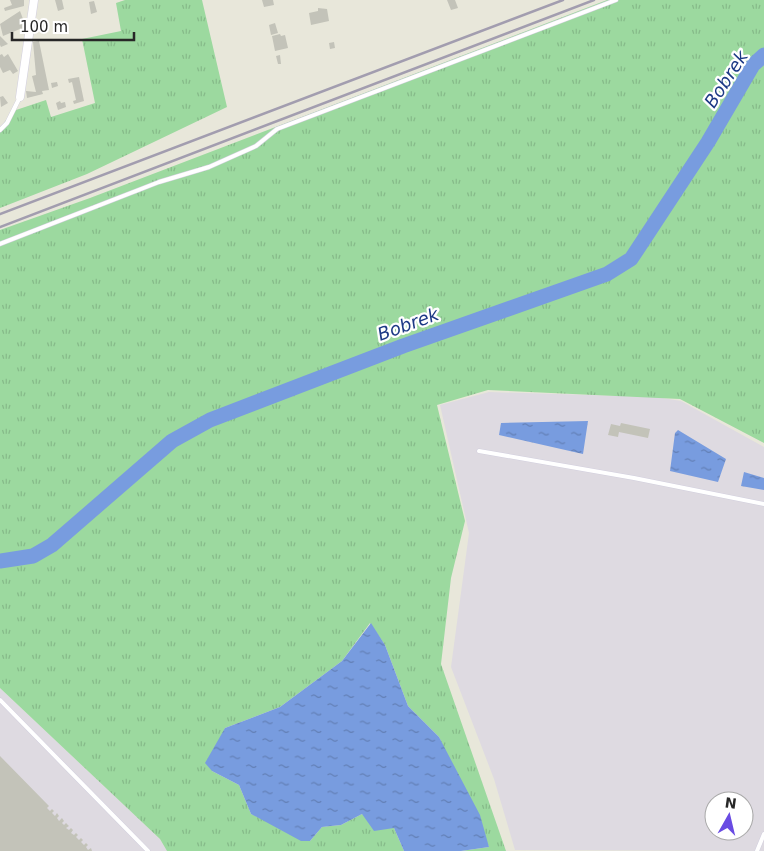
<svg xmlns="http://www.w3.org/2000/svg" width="764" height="851" font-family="'DejaVu Sans',sans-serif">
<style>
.industrial{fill:#dedae1;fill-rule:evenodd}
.grass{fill:url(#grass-tufts)}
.water{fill:url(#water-ripples)}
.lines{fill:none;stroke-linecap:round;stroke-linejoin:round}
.river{stroke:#789cdf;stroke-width:15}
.building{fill:#c3c3b9}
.service-casing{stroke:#d2cfde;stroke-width:5}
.minor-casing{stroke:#d2cfde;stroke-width:9}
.service{stroke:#fff;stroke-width:4}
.minor{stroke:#fff;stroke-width:8}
.rail{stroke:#a29daf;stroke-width:2.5}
.labels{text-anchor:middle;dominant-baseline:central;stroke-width:4.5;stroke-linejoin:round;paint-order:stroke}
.water-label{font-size:18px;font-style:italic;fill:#1c3985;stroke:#fff}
</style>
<defs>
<pattern id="grass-tufts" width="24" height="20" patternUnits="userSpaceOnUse" patternTransform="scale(1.25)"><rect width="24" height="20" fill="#9cd99f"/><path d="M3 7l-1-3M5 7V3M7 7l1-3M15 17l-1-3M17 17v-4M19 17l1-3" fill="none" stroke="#86ba89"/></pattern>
<pattern id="water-ripples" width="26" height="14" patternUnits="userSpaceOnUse" patternTransform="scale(1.25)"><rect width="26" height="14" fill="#789cdf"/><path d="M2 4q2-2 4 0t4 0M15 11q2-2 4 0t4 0" fill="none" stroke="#627fb5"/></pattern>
</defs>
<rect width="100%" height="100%" fill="#e8e7da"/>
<!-- industrial -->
<path class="industrial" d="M489,392l167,5 25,4 83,46v404l-249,-1 -21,-71 -43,-112 18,-134 -29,-128zM714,801h30v30h-30z
M0,688l160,151 7,12h-167z"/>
<!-- grass -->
<path class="grass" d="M125,0h77l25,107 -140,67 -87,34v-80l13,-17 33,-11 5,17 44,-14 -13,-64 39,-8 -5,-28z
M607,0h157v443l-84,-44 -192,-9 -51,15 28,116 -14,57 -10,86 65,187h-45l28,-4 -50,-110 -31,-31 -23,-61 -15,-22 -28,38 -62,46 -55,21 -13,43 27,14 12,29 59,27 12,-14 19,-2 21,-11 32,14 10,23h-237l-7,-12 -160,-151v-458l90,-32z"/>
<!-- water -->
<path class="water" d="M588,421l-5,33 -84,-19 2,-12z
M678,430l48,29 -8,23 -48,-11 5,-38z
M744,472l20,6v12l-23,-4z
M371,623l14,22 23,61 31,31 41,78 9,32 -28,4h-57l-10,-23 -20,3 -12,-17 -21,11 -19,2 -12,14h-9l-50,-27 -12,-29 -27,-14 -7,-8 20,-35 55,-21 62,-46z"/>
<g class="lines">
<!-- river -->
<path class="river" d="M0,561l33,-5 19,-11 120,-104 38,-21 193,-74 204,-72 24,-15 77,-117 45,-77 11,-10"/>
</g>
<!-- building -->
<path class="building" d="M10,0h14v6l-19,5 -1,-3 8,-3z
M55,0h7l2,9 -6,2z
M262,0h11l1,5 -10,2z
M447,0h8l3,8 -7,2z
M94,1l3,11 -6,2 -2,-12z
M318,8l9,1 2,12 -18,4 -2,-12 9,-2z
M20,11l6,16 -3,1 1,3 -3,1 -1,-3 -17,7 -3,-12z
M275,23l3,10 -7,2 -2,-10z
M280,34l1,2 4,-1 3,13 -13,3 -3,-15z
M0,36l8,8 -7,3 -1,-2z
M39,41l10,49 -7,1 1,3 -16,4 -1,-7 10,1 -4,-16 4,-1 -3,-33z
M334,42l1,6 -5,1 -1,-6z
M2,54l2,3 4,-3 10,17 -5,3 -3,-4 -7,3 -3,-6v-12z
M280,55l1,9h-3l-2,-8z
M79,77l5,24 -10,3 -1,-3 3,-1 -4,-18 -3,1 -1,-4z
M57,82l1,4 -6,2 -1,-5z
M3,96l5,7 -7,4 -1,-10z
M60,101l1,2 4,-1 1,5 -8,3 -2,-7z
M621,423l29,6 -2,9 -29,-6 -1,5 -10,-2 3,-11 9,2z
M0,756l49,50 -2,2 3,3 2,-2 2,2 -2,2 3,3 2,-3 2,3 -2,2 2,3 3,-3 2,3 -2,2 2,2 2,-2 3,3 -3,2 3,2 2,-2 2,2 -2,3 3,2 2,-2 2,2 -2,2 3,3 2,-2 2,2 -2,2 3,3 2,-2 2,2 -2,2 2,3 3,-2 1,3h-92z"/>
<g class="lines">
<!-- service casing -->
<g class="service-casing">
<path id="service" d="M0,130l7,-7 13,-26
M0,244l159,-62 50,-15 47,-21 21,-17 339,-129
M479,451l155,27 130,26
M0,700l148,151
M757,851l7,-17"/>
</g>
<!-- minor casing -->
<g class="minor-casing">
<path id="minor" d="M20,97l14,-97"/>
</g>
<!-- service -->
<use href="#service" class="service"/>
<!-- minor -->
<use href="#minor" class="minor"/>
<!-- rail -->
<path class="rail" d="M0,214l563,-214
M0,227l594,-227"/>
</g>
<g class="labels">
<!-- water labels -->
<g class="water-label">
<text transform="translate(726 79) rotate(-57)">Bobrek</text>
<text transform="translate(408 324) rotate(-20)">Bobrek</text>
</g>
</g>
<!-- north arrow -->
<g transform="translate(729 816) rotate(8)"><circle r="24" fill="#ffffff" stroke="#a9a9a9"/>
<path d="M0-4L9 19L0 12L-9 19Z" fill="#694be3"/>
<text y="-8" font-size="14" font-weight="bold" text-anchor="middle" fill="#272727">N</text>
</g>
<!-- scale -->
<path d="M12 32v8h122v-8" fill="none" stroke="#272727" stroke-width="2.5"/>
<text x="20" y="32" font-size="15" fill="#272727" stroke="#ffffff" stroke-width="4" paint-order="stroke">100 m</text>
</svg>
